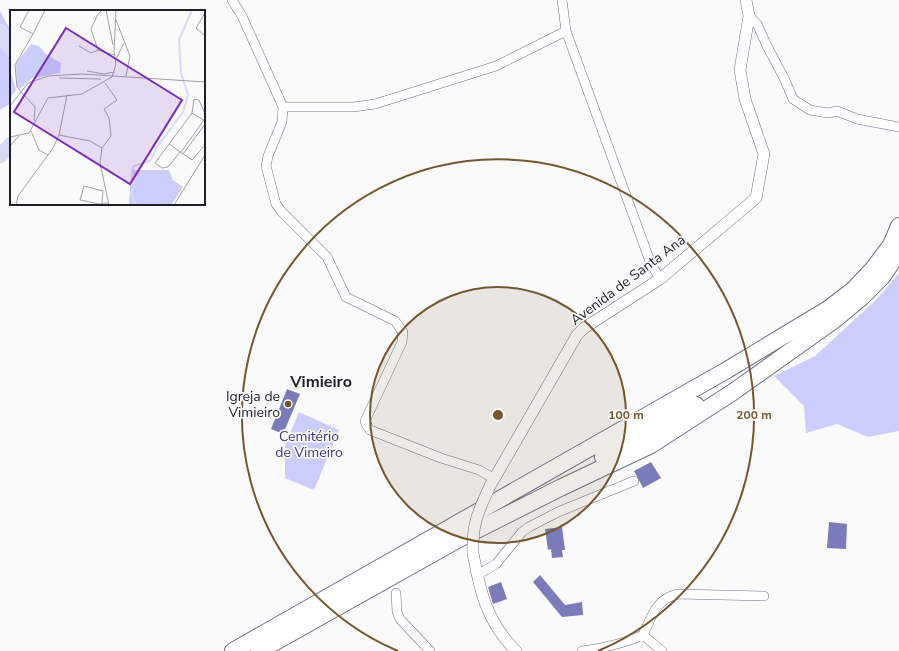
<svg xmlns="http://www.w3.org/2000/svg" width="899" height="651" font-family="'Nunito Sans',sans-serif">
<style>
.green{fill:#cbcefd}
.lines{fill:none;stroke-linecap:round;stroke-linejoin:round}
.river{stroke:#d8dbf5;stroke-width:15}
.building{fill:#7a7cb9}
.minor-casing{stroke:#6e7088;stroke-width:10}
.tertiary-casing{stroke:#6e7088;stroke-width:12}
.motorway-casing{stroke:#6e7088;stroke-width:18}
.minor{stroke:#fff;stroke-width:9}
.tertiary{stroke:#fff;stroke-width:11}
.motorway{stroke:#fff;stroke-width:16}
.tertiary-bridge-casing{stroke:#6e7088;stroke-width:12;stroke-linecap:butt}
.tertiary-bridge{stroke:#fff;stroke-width:11}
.ring{fill:none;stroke:#76562c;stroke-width:2}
.poi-dot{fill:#76562c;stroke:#fafafa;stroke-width:1.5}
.labels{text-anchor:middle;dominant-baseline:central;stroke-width:3.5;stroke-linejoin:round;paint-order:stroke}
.street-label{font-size:14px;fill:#1f1f29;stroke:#fafafa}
.poi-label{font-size:14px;fill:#1f1f29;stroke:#fafafa;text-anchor:end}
.park-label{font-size:14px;fill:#3d3983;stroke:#fafafa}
.quarter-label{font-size:16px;font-weight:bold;fill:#1f1f29;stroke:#fafafa}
.inset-river{fill:none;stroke:#d8dbf5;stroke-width:2}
.inset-road{fill:none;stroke:#a2a2a6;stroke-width:1}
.view{fill:#7b2cbf;fill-opacity:0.15;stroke:#7b2cbf;stroke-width:2}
.inset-edge{fill:none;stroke:#1f1f29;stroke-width:2}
.centre{fill:#76562c;stroke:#fafafa;stroke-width:2}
.ring-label{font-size:12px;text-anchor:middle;font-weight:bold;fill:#76562c;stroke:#fafafa;stroke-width:3.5;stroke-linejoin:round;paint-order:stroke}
</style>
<rect width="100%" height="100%" fill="#fafafa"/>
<!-- green -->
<path class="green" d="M0,11l11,20v72l-11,7z
M899,273v158l-31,6 -31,-13 -31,9 -2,-27 -30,-30 41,-20 62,-57z
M299,412l40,18 -25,60 -29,-12v-33z"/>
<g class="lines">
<!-- river -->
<path class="river" d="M0,31l11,18
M0,156l11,-12"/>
</g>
<!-- building -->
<path class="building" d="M287,389l13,5 -17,40 -12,-5z
M651,462l10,16 -18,10 -9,-17z
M829,522l18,2 -1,25 -19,-1z
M562,527l3,23h-3l1,7 -11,1 -1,-9 -3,1 -3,-21z
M540,575l25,30 17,-3 1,13 -21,2 -29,-35z
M501,582l6,17 -14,5 -5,-17z"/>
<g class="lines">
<!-- minor casing -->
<g class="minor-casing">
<path id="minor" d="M232,0l10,16 41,91 -1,15 -14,34 -2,10 10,38 5,7 46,46 19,40 49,24 8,11 -1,10 -37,79 1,3 4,6 71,28 38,12 14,8
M562,0l4,31 85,233 9,15
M749,16l8,8 10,22 17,32 9,21 17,11 18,3 9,-2 20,8 42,8
M283,107h70l22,-3 121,-38 70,-35
M477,575l19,-11 26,-32 7,-5 29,-15 76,-31
M396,593l1,19 3,7 30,32
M643,635l19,16
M582,651c21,-3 41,-7 61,-16 9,-18 12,-36 35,-41l86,2"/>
</g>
<!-- tertiary casing -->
<g class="tertiary-casing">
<path id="tertiary" d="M490,486l87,-151 7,-7 76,-49 96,-81 8,-44 -19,-55 -5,-29 9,-54 -3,-16
M473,553c7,39 14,69 43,98"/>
</g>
<!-- motorway casing -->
<g class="motorway-casing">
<path id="motorway" d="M603,457l93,-52
M233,651l494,-281 101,-61 25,-19 20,-21 18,-24 8,-19
M259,651l200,-112 101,-51 91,-43 82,-53 100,-71 29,-24 20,-20 17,-25"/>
</g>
<!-- minor -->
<use href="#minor" class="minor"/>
<!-- tertiary -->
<use href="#tertiary" class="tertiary"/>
<!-- motorway -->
<use href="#motorway" class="motorway"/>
<!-- tertiary-bridge casing -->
<g class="tertiary-bridge-casing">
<path id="tertiary-bridge" d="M473,553c-1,-29 5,-41 17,-67"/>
</g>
<!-- tertiary-bridge -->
<use href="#tertiary-bridge" class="tertiary-bridge"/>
</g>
<!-- distance rings -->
<circle cx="498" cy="415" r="128" fill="#76562c" fill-opacity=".12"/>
<g class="ring">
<circle cx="498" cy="415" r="128"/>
<path d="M398 651A256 256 0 1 1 598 651"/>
</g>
<!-- markers -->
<circle class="poi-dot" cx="288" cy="404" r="4"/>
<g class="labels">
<!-- street labels -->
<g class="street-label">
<text transform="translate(628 280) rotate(-37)">Avenida de Santa Ana</text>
</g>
<!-- poi labels -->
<g class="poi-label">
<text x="280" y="396">Igreja de<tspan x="280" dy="16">Vimieiro</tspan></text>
</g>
<!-- park labels -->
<g class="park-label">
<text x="309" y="436">Cemitério<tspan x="309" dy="16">de Vimeiro</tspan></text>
</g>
<!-- quarter labels -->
<g class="quarter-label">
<text x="321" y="382">Vimieiro</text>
</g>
</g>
<!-- overview -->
<g transform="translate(10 10)">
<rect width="195" height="195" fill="#fafafa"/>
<path d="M21,34l8,2 8,9 14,8 -1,10 -28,5 -12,11 -3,-4 -1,-22zM0,59l6,21 -6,8zM121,160h38l4,10 10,7 -12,18h-42z" fill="#cbcefd"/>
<path class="inset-river" d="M126,195l-5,-12 3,-6 -2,-16 2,-5 16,-5 7,-14 26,-35 5,-17 -7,-22 -2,-33 13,-30"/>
<path class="inset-road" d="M19,0l-9,17 13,7 12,-24M96,0l7,35M195,3l-9,15 9,8M106,10l14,36 -4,20M23,24l-18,31 2,22 18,20 -1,14M69,36l12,7 7,-3 16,5M88,40l-7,-21 7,-15 4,-4M106,49l8,-16M77,61l17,3 11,-2M49,68l42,1M95,73l12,17 -13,9 5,9 2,18 -9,12 -2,15 9,42M0,96l18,-23 20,-7 34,-2 123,8M182,103l13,8M21,121l8,19 9,5M49,125l31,6 12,7M0,127l19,-4 19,-35 34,-4 30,-17 4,-13 -2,-12 2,-42M159,134l23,16 13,-15M0,136l9,-10M170,142l-12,15 -6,1 -7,-5 37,-50 2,-14 5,1 6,14M171,142l23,-32M173,144l22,-30M92,194l1,-13 -19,-5 -4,14 19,4h4l2,-1h3M6,195l2,-9 35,-48 6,-13 8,-40M164,195l31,-50"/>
<path class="view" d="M56,18l116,72 -52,84 -116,-72z"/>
<rect width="195" height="195" class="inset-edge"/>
</g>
<circle cx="498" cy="415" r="6" class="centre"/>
<g class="ring-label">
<text x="626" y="419">100 m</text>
<text x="754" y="419">200 m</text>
</g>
</svg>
